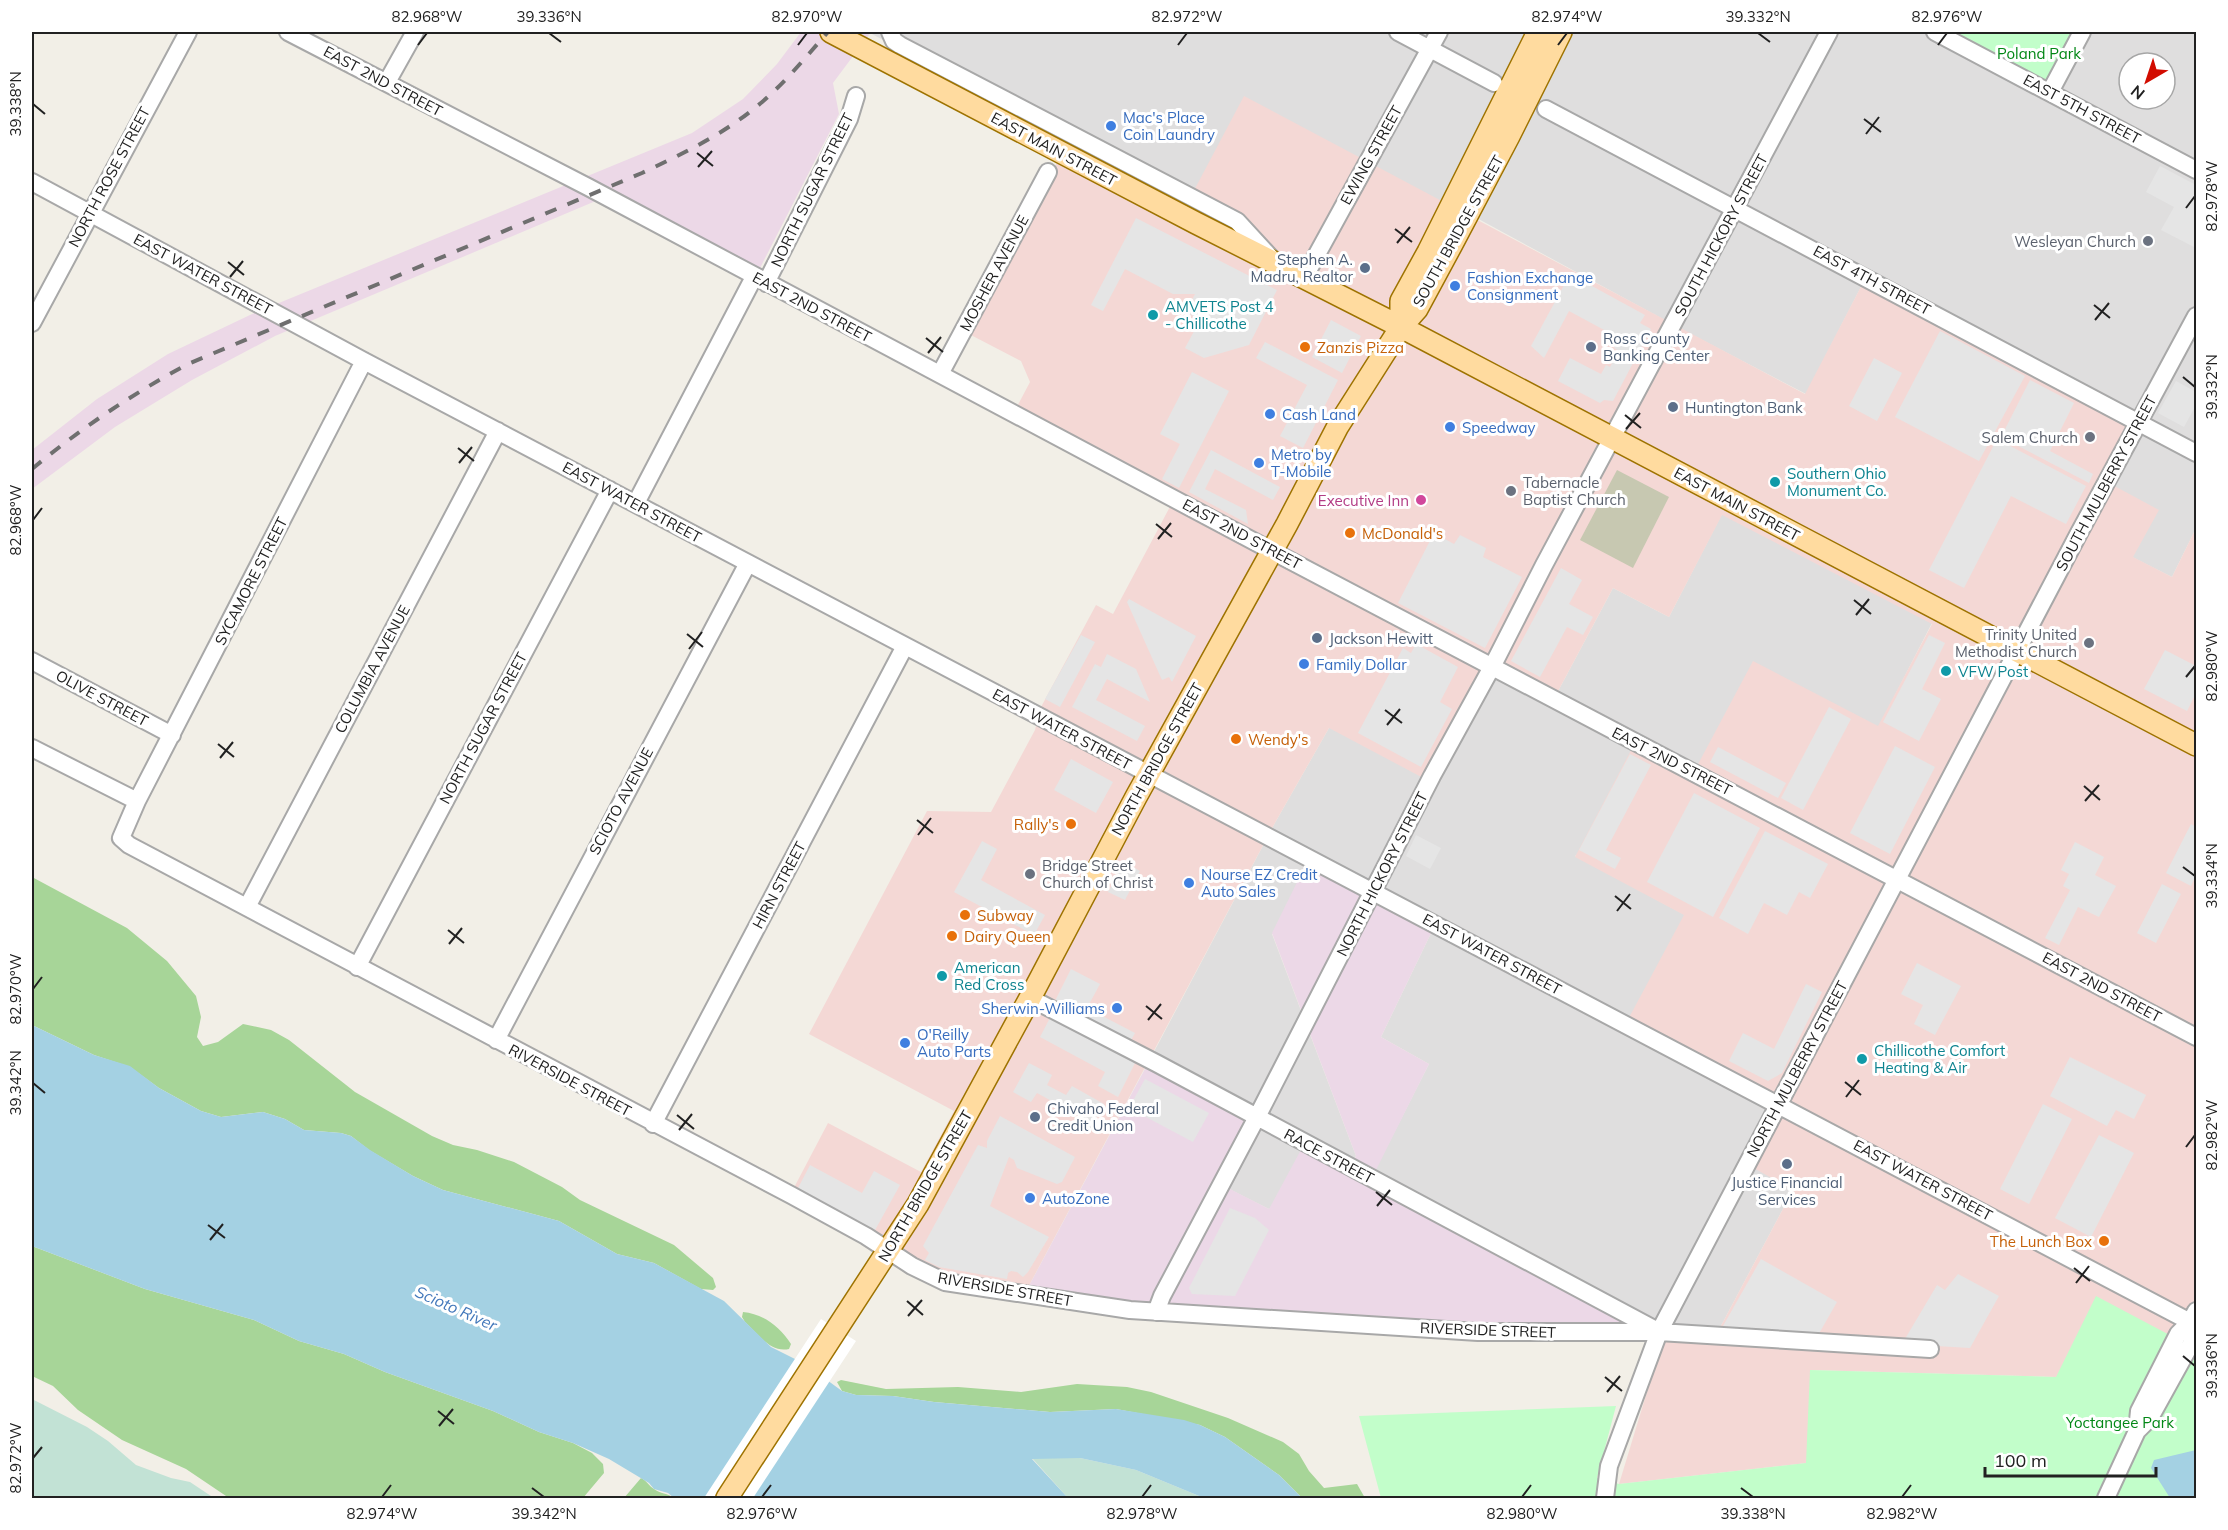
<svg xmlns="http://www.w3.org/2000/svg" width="2228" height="1530" font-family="Mulish,sans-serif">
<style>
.residential{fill:#dfdede;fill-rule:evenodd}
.commercial{fill:#f4d8d5}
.industrial{fill:#ecd8e7}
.construction{fill:#c7c8b1}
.forest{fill:#a7d598}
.wetland{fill:#c2e2d5}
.park{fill:#c2feca}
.parking{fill:#e5e5e5}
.water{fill:#a4d1e3}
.pier{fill:#fff}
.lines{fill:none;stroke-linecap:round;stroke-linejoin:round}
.minor-casing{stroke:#a8a8a8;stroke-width:20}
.major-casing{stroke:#9e7300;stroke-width:24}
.minor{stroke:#fff;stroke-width:16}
.major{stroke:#ffdb9f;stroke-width:21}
.rail{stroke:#6f6f6f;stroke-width:4;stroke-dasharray:12 12;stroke-linecap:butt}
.ticks{fill:none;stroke:#212121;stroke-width:2}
.shop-dot{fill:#3f7fe0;stroke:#fff;stroke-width:2}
.worship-dot{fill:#6b7280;stroke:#fff;stroke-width:2}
.service-dot{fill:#5c6f8a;stroke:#fff;stroke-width:2}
.culture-dot{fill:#0f9aa8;stroke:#fff;stroke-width:2}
.food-dot{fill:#e8710a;stroke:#fff;stroke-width:2}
.hotel-dot{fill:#d1479c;stroke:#fff;stroke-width:2}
.labels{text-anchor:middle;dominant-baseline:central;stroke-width:6;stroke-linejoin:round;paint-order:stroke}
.park-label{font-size:15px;fill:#028715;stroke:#fff}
.street-label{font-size:15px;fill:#212121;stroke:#fff}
.shop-label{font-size:15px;fill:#366cbe;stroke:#fff;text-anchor:start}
.worship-label{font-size:15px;fill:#5b616d;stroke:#fff;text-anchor:end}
.service-label{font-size:15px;fill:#4e5e75;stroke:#fff;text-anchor:start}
.culture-label{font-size:15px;fill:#0d838f;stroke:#fff;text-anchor:start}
.food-label{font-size:15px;fill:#c56008;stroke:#fff;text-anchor:start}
.hotel-label{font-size:15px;fill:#b23c85;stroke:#fff;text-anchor:end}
.water-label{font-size:16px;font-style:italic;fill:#4378bb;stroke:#fff}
.neatline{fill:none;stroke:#212121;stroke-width:2}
.ticks-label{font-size:15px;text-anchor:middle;fill:#212121}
</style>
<rect width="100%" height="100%" fill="#f2efe7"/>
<!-- residential -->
<path class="residential" d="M871,32h659l-85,169h-256l-319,-168z
M1570,32h626v496l-24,49 -40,-20 -25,-75 -241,-205 -60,117 -121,-63 -212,-115zM2129,63h36v36h-36z
M1722,514l210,109 -53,103 -183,42 -121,88 110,59 89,190 19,85 -79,149 -62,-3 -283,-154 60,-118 -48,-27 52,-108 -161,5 84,222 -8,14 -79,39 -42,-21 -80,-123 129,-244 53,-93 162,-67 65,34 57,-107 56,29z"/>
<!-- commercial -->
<path class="commercial" d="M1244,96l561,298 61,-117 273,146 -32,59 52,28 -26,47 39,20 24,-49v821l-140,28 -245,-7 -4,93 -188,21 45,-148 50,3 79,-149 -50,-28 30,-56 -149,-79 60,-112 -109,-58 63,-120 58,31 57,-107 125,65 54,-102 -210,-109 -53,102 -56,-29 -57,107 -65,-34 -64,119 -98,-52 -53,93 -253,476 -82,-11 -153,-87 40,-76 93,49 33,-61 -145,-77 118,-223 64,1 44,-82 6,-23 55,-102 17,9 60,-113 -161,-85 18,-34 -9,-21 -54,-28 95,-180 119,62z"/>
<!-- industrial -->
<path class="industrial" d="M801,32h70l-38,51 6,31 -79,154 -143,-76 -342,144 -83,44 -77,47 -83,62v-39l65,-51 71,-45 82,-39 442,-182 51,-34 34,-35z
M1307,862l126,67 -52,108 48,27 -59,118 282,154 -629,-39 124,-232 114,60 -33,63 41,21 34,-63 46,24 7,-14 -84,-223z"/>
<!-- construction -->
<path class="construction" d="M1617,470l52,27 -36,71 -53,-28z"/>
<!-- forest -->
<path class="forest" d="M32,877l95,51 40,33 29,35 5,21 -4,20 6,9 15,-4 25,-18 28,6 18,10 66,52 77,44 21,9 24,5 37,12 48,25 18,13 94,45 39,33 3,9 -3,3 -12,-1 -47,-26 -37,-9 -58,-33 -116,-31 -30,-14 -44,-26 -18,-14 -10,-3 -37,-3 -19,-11 -22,-7 -42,5 -20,-6 -42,-23 -29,-21 -36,-12 -62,-30z
M32,1246l113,43 109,31 45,21 45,13 41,18 108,39 46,21 34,11 19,10 11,11 1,9 -21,25h-354l-43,-29 -64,-29 -44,-30 -25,-24 -21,-10z
M743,1312c21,2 37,15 48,32l-2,5c-19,4 -31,-15 -44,-27l-3,-5z
M841,1380l45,9 72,-2 63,5 56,-8 50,3 24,5 77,26 55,24 16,12 10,17 15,17 33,-4 8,14h-63l-23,-23 -54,-38 -25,-12 -84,-16 -66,3 -116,-10 -41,-6 -37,-1 -14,-4 -5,-9z
M641,1478c6,3 8,8 13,11 6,5 14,4 20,9h-50z"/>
<!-- wetland -->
<path class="wetland" d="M32,1399l55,28 21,14 28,24 35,13 19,4 24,16h-182z
M1032,1458h48l56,12 68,28h-136z"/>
<!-- park -->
<path class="park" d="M1949,32h125l-27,50z
M2096,1296l100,53v149h-815l-22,-82 257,-10 -19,72 22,6 187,-21 4,-93 246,7z"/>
<!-- parking -->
<path class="parking" d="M2160,166l36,19v63l-35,-18 13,-23 -28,-15z
M1136,218l141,72 -28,55 -45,13 -19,-10 15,-28 -14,-8 9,-18h-22l-48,-25 -22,42 -12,-6z
M1570,274l75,41 -5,8 11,6 -38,72 -9,-1 -4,3 -42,-22 12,-23 31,16 5,-9 4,2 9,-16 -5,-3 5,-10 -50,-27 -25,47 -13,-12z
M1331,320l30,16 -19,37 -30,-16z
M1940,331l85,45 -46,85 -84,-44z
M1265,342l73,38 -35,68 -23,-12 27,-51 -51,-27z
M1874,358l28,15 -25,48 -28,-15z
M1192,372l37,19 -50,97 -17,-9 18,-35 -20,-10z
M2030,380l44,23 -24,48 43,23 -4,9 -88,-46z
M2176,381l20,11v13l-12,22 -26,-14z
M1997,439l89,47 -20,38 -55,-28 -47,92 -35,-18z
M1211,450l69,37 -7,13 -58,-31 -10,20 41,21 2,14 -59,-32z
M1434,533l20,11 6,-9 26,13 -3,9 39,20 -37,71 -87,-45z
M1561,568l21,12 -13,24 24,13 -10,18 -16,-8 -27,50 -29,-16z
M1129,599l67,37 -24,46 -3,-5 -7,3 -35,-78z
M1081,635l14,7 -35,65 -15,-8z
M1929,635l16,8 -23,46 19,10 -22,42 -36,-19z
M1416,644l42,23 -18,35 12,7 -31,58 -63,-34 45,-85 8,5z
M2165,650l31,16v27l-9,18 -43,-22z
M1107,654l29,15 14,33 -43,-23 -11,21 49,26 -8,15 -65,-34 23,-43 6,3z
M1829,707l22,12 -48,91 -22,-12z
M1895,746l40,21 -45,87 -40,-21z
M1718,747l68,36 -8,15 -68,-36z
M1630,754l21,11 -45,85 15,8 -6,11 -36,-19z
M1071,759l42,23 -17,31 -42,-23z
M1694,793l66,35 -47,89 -66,-35z
M2191,824l5,3v48l-5,11 -25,-13z
M1765,831l63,33 -18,34 -11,-6 -12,23 -23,-12 -16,31 -29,-16z
M1416,835l25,13 -11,21 -24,-13z
M982,841l15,8 -16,31 64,35 -11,20 -80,-43z
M2075,842l29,15 -9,18 21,11 -17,31 -21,-10 -19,38 -14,-7 25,-48 -7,-4 6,-12 -8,-4z
M1124,862l16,9 -15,29 -17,-8z
M2162,884l19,10 -25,49 -19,-10z
M1917,963l44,23 -26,49 -21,-11 9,-19 -22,-11z
M1071,969l29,15 -13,24 48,25 -6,11 -76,-39z
M1806,984l16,8 -40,81 -14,8 -39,-20 14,-28 31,16z
M1051,1016l85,45 -18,36 -20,-11 7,-14 -65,-35z
M2070,1057l76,38 -12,24 -18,-9 -9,16 -57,-30z
M1029,1063l23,12 -5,10 19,10 6,-9 32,18 -16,29 -14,-8 5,-9 -42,-23 -6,9 -18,-10z
M1145,1079l64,34 -16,29 -64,-34z
M2043,1104l29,15 -43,85 -29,-15z
M1000,1116l75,41 -13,25 -5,2 -40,-16 -3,-8 -5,-3 -19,49 59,31 -21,35 -5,5 -6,-5 -6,-1 -3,2 -1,6 -68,-12 -14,-7 4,-7 -6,-7 55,-101 9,3v-7z
M2099,1135l35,18 -43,84 -36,-19z
M810,1165l52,28 12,-22 26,14 -26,47 -77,-42z
M1230,1208l25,10 14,12 -34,66 -43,-2 -3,-6z
M1761,1259l76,43 -20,35 -98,-4z
M1958,1274l41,22 -29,52 -68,-4 35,-59 8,5z"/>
<!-- water -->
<path class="water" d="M32,1025l62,30 36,11 29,22 42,23 20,6 42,-5 22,7 19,11 37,3 10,3 19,14 43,26 30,14 116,31 58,33 37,9 70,38 47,46 34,17 37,27 14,4 37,1 41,6 116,10 66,-3 68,11 16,5 25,12 54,38 23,23h-98l-68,-28 -56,-12 -48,1 36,39h-394l-6,-5 -14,-4 -5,-6 -40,-24 -36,-16 -34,-11 -46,-21 -108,-39 -41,-18 -45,-13 -45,-21 -109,-31 -113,-43z
M2196,1450v48h-26l-19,-30 3,-8z"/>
<!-- pier -->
<path class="pier" d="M821,1319l35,22 -103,157h-49z"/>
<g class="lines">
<!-- minor casing -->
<g class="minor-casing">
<path id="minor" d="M288,32l300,155 684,364 924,486
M890,32l4,9 6,4 337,176 35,38
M1398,32l96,51
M1935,32l261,138
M387,82l28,-50
M2050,92l32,-60
M1546,109l650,344
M32,182l332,179 1832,964
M1304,278l135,-246
M766,283l83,-164 7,-23
M32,323l156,-291
M364,361l-227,440 -16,37 8,7 662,350 75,41 46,30 33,16 185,28 348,22h181l271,17
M940,374l108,-202
M636,503l118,-226
M32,661l140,74
M32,748l105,53
M247,907l251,-476
M357,967l253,-477
M1030,998l126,65 500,267
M496,1040l252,-477
M653,1124l252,-478
M1156,1312l6,-16 95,-179 175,-341 61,-111 51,-100 285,-533
M2137,1431l13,-13 42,-76 -2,-20
M1605,1498l4,-32 50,-134 420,-799 117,-217
M2106,1498l31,-67 2,-20 39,-77 12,-12 6,-11"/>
</g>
<!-- major casing -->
<g class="major-casing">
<path id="major" d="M831,32l365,191 205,104 795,418
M1401,327v-26l27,-49 110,-220
M727,1498l191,-294 112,-206 106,-201 151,-273 51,-98 63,-99 16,-18 34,-63 58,-110 52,-104"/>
</g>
<!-- minor -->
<use href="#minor" class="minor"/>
<!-- major -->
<use href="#major" class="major"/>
<!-- rail -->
<path class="rail" d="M32,469c48,-40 100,-75 156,-105l454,-191c38,-18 76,-36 109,-62 29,-22 53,-52 77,-79"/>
</g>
<!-- ticks -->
<path class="ticks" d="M549,33l12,9M1758,33l12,9M418,45l9,-12M798,45l9,-12M1178,45l9,-12M1558,45l9,-12M1938,45l9,-12M33,104l12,10M1864,119l17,13M1866,134l13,-17M697,153l16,13M698,167l14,-16M2186,208l9,-12M1395,229l17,13M1397,243l13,-16M228,262l16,13M230,277l13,-16M2094,305l16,13M2095,320l14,-17M926,338l17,14M928,353l13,-16M2183,377l12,10M1625,415l16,13M1626,429l14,-16M458,448l16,13M459,463l13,-16M33,520l9,-12M1156,524l16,13M1158,539l13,-16M1854,600l17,14M1856,615l13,-16M687,634l16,13M689,649l13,-17M2186,677l9,-11M1385,710l17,13M1387,725l13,-16M218,744l16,13M220,758l13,-16M2084,786l16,14M2085,801l14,-16M917,820l16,13M918,835l13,-17M2183,867l12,9M1615,896l16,13M1617,911l13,-17M448,930l16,13M449,944l13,-16M33,989l9,-12M1146,1006l16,13M1148,1020l13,-16M1845,1082l16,13M33,1083l12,10M1846,1097l13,-17M677,1115l17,14M679,1130l13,-16M2186,1147l9,-12M1376,1192l16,13M1377,1206l13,-16M208,1225l17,13M210,1240l13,-16M2074,1268l16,13M2076,1283l13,-17M907,1301l16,14M908,1316l14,-16M2183,1356l12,10M1605,1377l17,14M1607,1392l13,-16M438,1411l16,13M439,1426l14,-17M33,1458l9,-11M532,1488l12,9M1741,1488l12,9M382,1497l9,-12M762,1497l9,-12M1142,1497l9,-12M1522,1497l9,-12M1902,1497l9,-12"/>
<!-- markers -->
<g class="shop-dot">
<circle cx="1111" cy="126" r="6"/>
<circle cx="1455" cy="286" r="6"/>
<circle cx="1270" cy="414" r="6"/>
<circle cx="1450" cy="427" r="6"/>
<circle cx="1259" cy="463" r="6"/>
<circle cx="1304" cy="664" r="6"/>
<circle cx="1189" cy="883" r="6"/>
<circle cx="1117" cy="1008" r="6"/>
<circle cx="905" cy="1043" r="6"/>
<circle cx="1030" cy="1198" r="6"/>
</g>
<g class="worship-dot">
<circle cx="2148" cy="241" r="6"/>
<circle cx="2090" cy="437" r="6"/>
<circle cx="1511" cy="491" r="6"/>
<circle cx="2089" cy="643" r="6"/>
<circle cx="1030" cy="874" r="6"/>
</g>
<g class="service-dot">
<circle cx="1365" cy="268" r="6"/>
<circle cx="1591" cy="347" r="6"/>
<circle cx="1673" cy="407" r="6"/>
<circle cx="1317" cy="638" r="6"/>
<circle cx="1035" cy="1117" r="6"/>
<circle cx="1787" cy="1164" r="6"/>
</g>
<g class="culture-dot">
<circle cx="1153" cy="315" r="6"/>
<circle cx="1775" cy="482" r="6"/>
<circle cx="1946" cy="671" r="6"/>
<circle cx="942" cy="976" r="6"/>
<circle cx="1862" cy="1059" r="6"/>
</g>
<g class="food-dot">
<circle cx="1305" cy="347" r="6"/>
<circle cx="1350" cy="533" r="6"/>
<circle cx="1236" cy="739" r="6"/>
<circle cx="1071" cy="824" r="6"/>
<circle cx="965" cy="915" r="6"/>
<circle cx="952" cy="936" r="6"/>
<circle cx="2104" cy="1241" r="6"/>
</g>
<circle class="hotel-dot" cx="1421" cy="500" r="6"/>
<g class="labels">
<!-- park labels -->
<g class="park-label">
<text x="2039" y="53">Poland Park</text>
<text x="2120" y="1422">Yoctangee Park</text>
</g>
<!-- street labels -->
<g class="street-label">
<text transform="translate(383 81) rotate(28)">EAST 2ND STREET</text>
<text transform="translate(2082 109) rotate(28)">EAST 5TH STREET</text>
<text transform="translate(1054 149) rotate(28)">EAST MAIN STREET</text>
<text transform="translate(1371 155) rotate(-61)">EWING STREET</text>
<text transform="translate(109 177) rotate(-62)">NORTH ROSE STREET</text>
<text transform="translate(812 190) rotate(-64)">NORTH SUGAR STREET</text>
<text transform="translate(1458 231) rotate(-61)">SOUTH BRIDGE STREET</text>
<text transform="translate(1721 235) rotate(-62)">SOUTH HICKORY STREET</text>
<text transform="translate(994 273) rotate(-62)">MOSHER AVENUE</text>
<text transform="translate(203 274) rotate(28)">EAST WATER STREET</text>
<text transform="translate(1872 280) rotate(28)">EAST 4TH STREET</text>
<text transform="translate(812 307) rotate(28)">EAST 2ND STREET</text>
<text transform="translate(2106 483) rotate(-62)">SOUTH MULBERRY STREET</text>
<text transform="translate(632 502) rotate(28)">EAST WATER STREET</text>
<text transform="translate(1737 504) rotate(28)">EAST MAIN STREET</text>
<text transform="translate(1242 534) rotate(28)">EAST 2ND STREET</text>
<text transform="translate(251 581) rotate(-63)">SYCAMORE STREET</text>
<text transform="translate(372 669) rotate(-62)">COLUMBIA AVENUE</text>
<text transform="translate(102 698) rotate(28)">OLIVE STREET</text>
<text transform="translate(483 728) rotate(-62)">NORTH SUGAR STREET</text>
<text transform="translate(1062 729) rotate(28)">EAST WATER STREET</text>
<text transform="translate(1157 759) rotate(-61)">NORTH BRIDGE STREET</text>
<text transform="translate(1672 761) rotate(27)">EAST 2ND STREET</text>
<text transform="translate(621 801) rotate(-62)">SCIOTO AVENUE</text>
<text transform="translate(1382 874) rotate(-63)">NORTH HICKORY STREET</text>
<text transform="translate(779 885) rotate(-62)">HIRN STREET</text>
<text transform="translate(1492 954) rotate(28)">EAST WATER STREET</text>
<text transform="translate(2102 987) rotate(28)">EAST 2ND STREET</text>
<text transform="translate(1797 1069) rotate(-62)">NORTH MULBERRY STREET</text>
<text transform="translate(570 1080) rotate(28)">RIVERSIDE STREET</text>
<text transform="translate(1329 1156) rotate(28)">RACE STREET</text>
<text transform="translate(1923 1180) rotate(28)">EAST WATER STREET</text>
<text transform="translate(925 1186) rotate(-60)">NORTH BRIDGE STREET</text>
<text transform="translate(1005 1289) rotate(10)">RIVERSIDE STREET</text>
<text transform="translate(1488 1330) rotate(2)">RIVERSIDE STREET</text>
</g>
<!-- shop labels -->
<g class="shop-label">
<text x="1123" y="117">Mac's Place<tspan x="1123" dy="17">Coin Laundry</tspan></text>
<text x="1467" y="277">Fashion Exchange<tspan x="1467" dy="17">Consignment</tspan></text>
<text x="1282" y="414">Cash Land</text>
<text x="1462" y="427">Speedway</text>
<text x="1271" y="454">Metro by<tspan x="1271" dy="17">T-Mobile</tspan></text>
<text x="1316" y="664">Family Dollar</text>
<text x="1201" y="874">Nourse EZ Credit<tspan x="1201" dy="17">Auto Sales</tspan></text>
<text x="1105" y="1008" text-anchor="end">Sherwin-Williams</text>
<text x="917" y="1034">O'Reilly<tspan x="917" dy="17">Auto Parts</tspan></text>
<text x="1042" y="1198">AutoZone</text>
</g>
<!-- worship labels -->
<g class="worship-label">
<text x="2136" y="241">Wesleyan Church</text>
<text x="2078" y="437">Salem Church</text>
<text x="1523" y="482" text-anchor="start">Tabernacle<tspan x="1523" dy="17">Baptist Church</tspan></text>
<text x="2077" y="634">Trinity United<tspan x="2077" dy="17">Methodist Church</tspan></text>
<text x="1042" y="865" text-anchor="start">Bridge Street<tspan x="1042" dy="17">Church of Christ</tspan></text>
</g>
<!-- service labels -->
<g class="service-label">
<text x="1353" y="259" text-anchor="end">Stephen A.<tspan x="1353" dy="17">Madru, Realtor</tspan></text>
<text x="1603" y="338">Ross County<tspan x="1603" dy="17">Banking Center</tspan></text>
<text x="1685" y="407">Huntington Bank</text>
<text x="1329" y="638">Jackson Hewitt</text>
<text x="1047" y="1108">Chivaho Federal<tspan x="1047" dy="17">Credit Union</tspan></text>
<text x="1787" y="1182" text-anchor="middle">Justice Financial<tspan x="1787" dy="17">Services</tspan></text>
</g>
<!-- culture labels -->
<g class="culture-label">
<text x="1165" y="306">AMVETS Post 4<tspan x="1165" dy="17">- Chillicothe</tspan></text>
<text x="1787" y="473">Southern Ohio<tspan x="1787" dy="17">Monument Co.</tspan></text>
<text x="1958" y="671">VFW Post</text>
<text x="954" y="967">American<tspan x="954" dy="17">Red Cross</tspan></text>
<text x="1874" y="1050">Chillicothe Comfort<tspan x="1874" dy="17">Heating &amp; Air</tspan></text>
</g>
<!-- food labels -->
<g class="food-label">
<text x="1317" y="347">Zanzis Pizza</text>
<text x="1362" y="533">McDonald's</text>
<text x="1248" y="739">Wendy's</text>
<text x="1059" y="824" text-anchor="end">Rally's</text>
<text x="977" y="915">Subway</text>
<text x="964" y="936">Dairy Queen</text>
<text x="2092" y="1241" text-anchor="end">The Lunch Box</text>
</g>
<!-- hotel labels -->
<g class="hotel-label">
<text x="1409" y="500">Executive Inn</text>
</g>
<!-- water labels -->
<g class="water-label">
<text transform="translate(456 1308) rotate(24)">Scioto River</text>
</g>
</g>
<!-- border -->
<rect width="2228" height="1530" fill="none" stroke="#ffffff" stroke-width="66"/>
<!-- north arrow -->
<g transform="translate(2147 81) rotate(219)"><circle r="28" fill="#ffffff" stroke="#a6a6a6" stroke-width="1.5"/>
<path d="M0-4.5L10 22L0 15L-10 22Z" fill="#d20c00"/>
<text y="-9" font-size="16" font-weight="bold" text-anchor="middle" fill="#212121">N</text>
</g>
<!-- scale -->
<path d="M1985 1467v9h171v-9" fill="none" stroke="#212121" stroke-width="3"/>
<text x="1994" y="1467" font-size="18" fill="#212121" stroke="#ffffff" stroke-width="4.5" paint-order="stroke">100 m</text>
<rect x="33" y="33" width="2162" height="1464" class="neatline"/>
<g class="ticks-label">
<text x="427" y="22">82.968°W</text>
<text x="549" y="22">39.336°N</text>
<text x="807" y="22">82.970°W</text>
<text x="1187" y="22">82.972°W</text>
<text x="1567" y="22">82.974°W</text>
<text x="1758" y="22">39.332°N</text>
<text x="1947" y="22">82.976°W</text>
<text transform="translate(16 104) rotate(-90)" y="5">39.338°N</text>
<text transform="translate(2212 196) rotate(-90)" y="5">82.978°W</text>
<text transform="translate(2212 387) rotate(-90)" y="5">39.332°N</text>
<text transform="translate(16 520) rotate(-90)" y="5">82.968°W</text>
<text transform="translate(2212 666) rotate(-90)" y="5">82.980°W</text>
<text transform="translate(2212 876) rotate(-90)" y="5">39.334°N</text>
<text transform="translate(16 989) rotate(-90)" y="5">82.970°W</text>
<text transform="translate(16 1083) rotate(-90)" y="5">39.342°N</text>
<text transform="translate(2212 1135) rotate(-90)" y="5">82.982°W</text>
<text transform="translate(2212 1366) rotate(-90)" y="5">39.336°N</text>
<text transform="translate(16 1458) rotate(-90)" y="5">82.972°W</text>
<text x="382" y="1519">82.974°W</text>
<text x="544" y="1519">39.342°N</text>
<text x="762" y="1519">82.976°W</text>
<text x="1142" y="1519">82.978°W</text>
<text x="1522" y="1519">82.980°W</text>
<text x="1753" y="1519">39.338°N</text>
<text x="1902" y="1519">82.982°W</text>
</g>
</svg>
